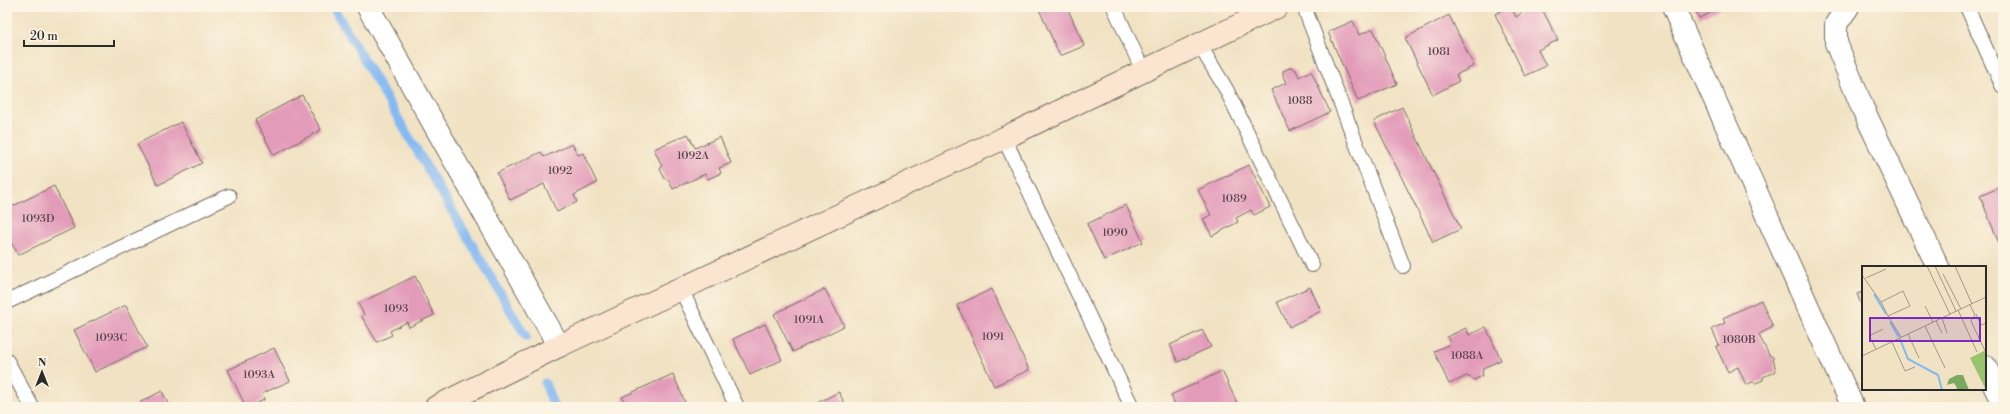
<svg xmlns="http://www.w3.org/2000/svg" width="2010" height="414" font-family="'Libre Bodoni',serif">
<style>
.lines{fill:none;stroke-linecap:round;stroke-linejoin:round}
.stream{stroke:#84b9f3;stroke-width:9}
.building{fill:#e39bba}
.lane-casing{stroke:#706b60;stroke-width:16}
.street-casing{stroke:#706b60;stroke-width:24}
.secondary-casing{stroke:#706b60;stroke-width:24}
.lane{stroke:#fff;stroke-width:14}
.street{stroke:#fff;stroke-width:22}
.secondary{stroke:#fce5d0;stroke-width:22}
.labels{text-anchor:middle;dominant-baseline:central;stroke-width:4;stroke-linejoin:round;paint-order:stroke}
.number-label{font-size:11px;fill:#59474f}
.inset-river{fill:none;stroke:#84b9f3;stroke-width:2}
.inset-road{fill:none;stroke:#a29986;stroke-width:1}
.view{fill:#7b2cbf;fill-opacity:0.15;stroke:#7b2cbf;stroke-width:2}
.inset-edge{fill:none;stroke:#2b2b2b;stroke-width:2}
</style>
<rect width="100%" height="100%" fill="#fcf5e5"/>
<filter id="ink" filterUnits="userSpaceOnUse"><feTurbulence type="fractalNoise" baseFrequency=".025" numOctaves="2"/><feDisplacementMap in="SourceGraphic" scale="8" xChannelSelector="R" yChannelSelector="G"/><feConvolveMatrix kernelMatrix="1 2 1 2 8 2 1 2 1" color-interpolation-filters="sRGB"/></filter>
<filter id="wash" filterUnits="userSpaceOnUse"><feTurbulence type="fractalNoise" baseFrequency=".012" numOctaves="4" result="noise"/><feDisplacementMap in="SourceGraphic" scale="16" xChannelSelector="R" yChannelSelector="G"/><feGaussianBlur stdDeviation="0.9" result="paint"/><feColorMatrix in="noise" values="0 0 0 0 0 0 0 0 0 0 0 0 0 0 0 0 0 1.4 0 .05"/><feComposite in="paint" operator="in"/></filter>
<g filter="url(#wash)">
<rect width="100%" height="100%" fill="#f1e2c3"/>
<g class="lines">
<!-- stream -->
<path class="stream" d="M333,7l193,330
M545,383l9,24"/>
</g>
<g id="blocks">
<!-- building -->
<path class="building" d="M1038,7h29l17,39 -24,10z
M1509,7h2l5,10 14,-10h11l17,33 -20,10 8,16 -21,10 -30,-62z
M1694,7h30l-25,11z
M1449,15l25,51 -18,9 3,6 -26,14 -28,-57z
M1353,21l6,14 14,-6 24,55 -39,17 -30,-69z
M1291,67l5,3 3,7 12,-6 19,41 -40,19 -19,-41 15,-7 -3,-7v-5z
M302,95l19,35 -47,25 -19,-35z
M1402,107l59,122 -28,13 -59,-121z
M181,122l21,41 -44,22 -21,-41z
M688,134l7,14 25,-11 11,26 -12,5 2,5 -13,6 -3,-5 -32,15 -5,-10h-3l-5,-10 2,-3 -8,-17z
M572,144l6,11 5,-2 14,30 -23,12 3,7 -20,10 -13,-28 -34,16 -13,-27 44,-21 3,5z
M1249,165l21,42 -16,8 -3,-5 -15,8 2,4 -26,14 -9,-17 8,-4 -13,-25z
M54,186l20,42 -56,27 -11,-21v-25z
M2003,186v67l-23,-57z
M1126,205l17,37 -39,18 -17,-36z
M415,276l19,39 -25,12 -2,-5 -17,9 2,4 -15,7 -15,-25 2,-3 -6,-10z
M1310,287l11,24 -32,16 -12,-25z
M825,289l19,37 -51,26 -19,-38z
M992,289l37,81 -35,16 -37,-81z
M1863,292v17l-6,-15z
M1761,300l12,27 -12,6 -2,2 10,20 4,2 3,14 -13,6v3l-7,3 -4,-1 -6,3 -8,-18 -10,5 -12,-25 3,-2 -7,-16 13,-6 -2,-5z
M126,305l21,42 -52,25 -21,-42z
M765,324l17,36 -32,15 -17,-36z
M1486,327l15,33 -18,8 -1,8 -8,4 -7,-4 -18,8 -15,-33 16,-7 -3,-7 19,-9 3,7z
M1202,330l9,17 -33,15 -8,-17z
M274,348l16,33 -27,12 1,7 -16,7 -4,-4 -16,-33z
M1222,371l17,36h-63l-5,-12z
M673,374l14,33h-61l-4,-10z
M162,391l7,15 4,-2 2,3h-37l-1,-3z
M839,392l7,15h-37z"/>
</g>
</g>
<g filter="url(#ink)">
<use href="#blocks" fill-opacity="0" stroke="#706b60" stroke-width="1"/>
<g class="lines">
<!-- lane casing -->
<g class="lane-casing">
<path id="lane" d="M1114,7l29,64
M1304,7l99,259
M1967,7l36,80
M1199,44l27,45 86,176
M1004,138l128,269
M681,289l56,118
M7,302l222,-106
M7,361l25,46"/>
</g>
<!-- street casing -->
<g class="street-casing">
<path id="street" d="M368,7l191,339
M1673,7l180,400
M1848,7l-12,17v19l27,66 75,158
M1985,366l18,38"/>
</g>
<!-- secondary casing -->
<g class="secondary-casing">
<path id="secondary" d="M436,407l123,-61 445,-208 273,-131"/>
</g>
<!-- lane -->
<use href="#lane" class="lane"/>
<!-- street -->
<use href="#street" class="street"/>
<!-- secondary -->
<use href="#secondary" class="secondary"/>
</g>
</g>
<g class="labels">
<!-- number labels -->
<g class="number-label">
<text x="1439" y="52">1081</text>
<text x="1300" y="101">1088</text>
<text x="693" y="156">1092A</text>
<text x="560" y="171">1092</text>
<text x="1234" y="199">1089</text>
<text x="38" y="219">1093D</text>
<text x="1115" y="233">1090</text>
<text x="396" y="309">1093</text>
<text x="809" y="320">1091A</text>
<text x="993" y="337">1091</text>
<text x="111" y="338">1093C</text>
<text x="1739" y="340">1080B</text>
<text x="1467" y="356">1088A</text>
<text x="259" y="375">1093A</text>
</g>
</g>
<!-- overview -->
<g transform="translate(1862 266)">
<rect width="124" height="124" fill="#f1e2c3"/>
<path d="M122,85l2,3v36l-16,-32z" fill="#99c36f"/>
<path d="M95,109h6l6,15h-14l2,-2 -3,-5 -7,2 2,-6z" fill="#7aa962"/>
<path class="inset-river" d="M12,28l12,20M28,56l9,15M38,73l8,20 30,16 4,15"/>
<path class="inset-road" d="M65,0l23,48M73,0l21,45M93,0l17,38M81,8l18,35M0,9l19,27M4,12l20,-9M108,39l5,10 -4,6 15,32M63,40l8,16M96,44l19,42M114,48l5,11 5,-2M26,50l-7,-14 22,-11 7,15 -22,10 13,21M80,52l5,15M74,55l6,12M63,60l20,42M46,68l11,24M30,76l13,29 10,-4M14,83l-7,-13 14,-7M0,90l124,-59"/>
<path class="view" d="M8,52h110v23h-110z"/>
<rect width="124" height="124" class="inset-edge"/>
</g>
<!-- margin -->
<rect width="2010" height="414" fill="none" stroke="#fcf5e5" stroke-width="24"/>
<!-- north arrow -->
<g transform="translate(42 372)" stroke="#fcf5e5" stroke-width="3" paint-order="stroke">
<path d="M0-3L7 15L0 10L-7 15Z" fill="#2b2b2b"/>
<text y="-6" font-size="11" font-weight="bold" text-anchor="middle" fill="#2b2b2b">N</text>
</g>
<!-- scale -->
<path d="M24 40v6h90v-6" fill="none" stroke="#2b2b2b" stroke-width="2"/>
<text x="30" y="40" font-size="12" fill="#2b2b2b" stroke="#fcf5e5" stroke-width="3" paint-order="stroke">20 m</text>
</svg>
